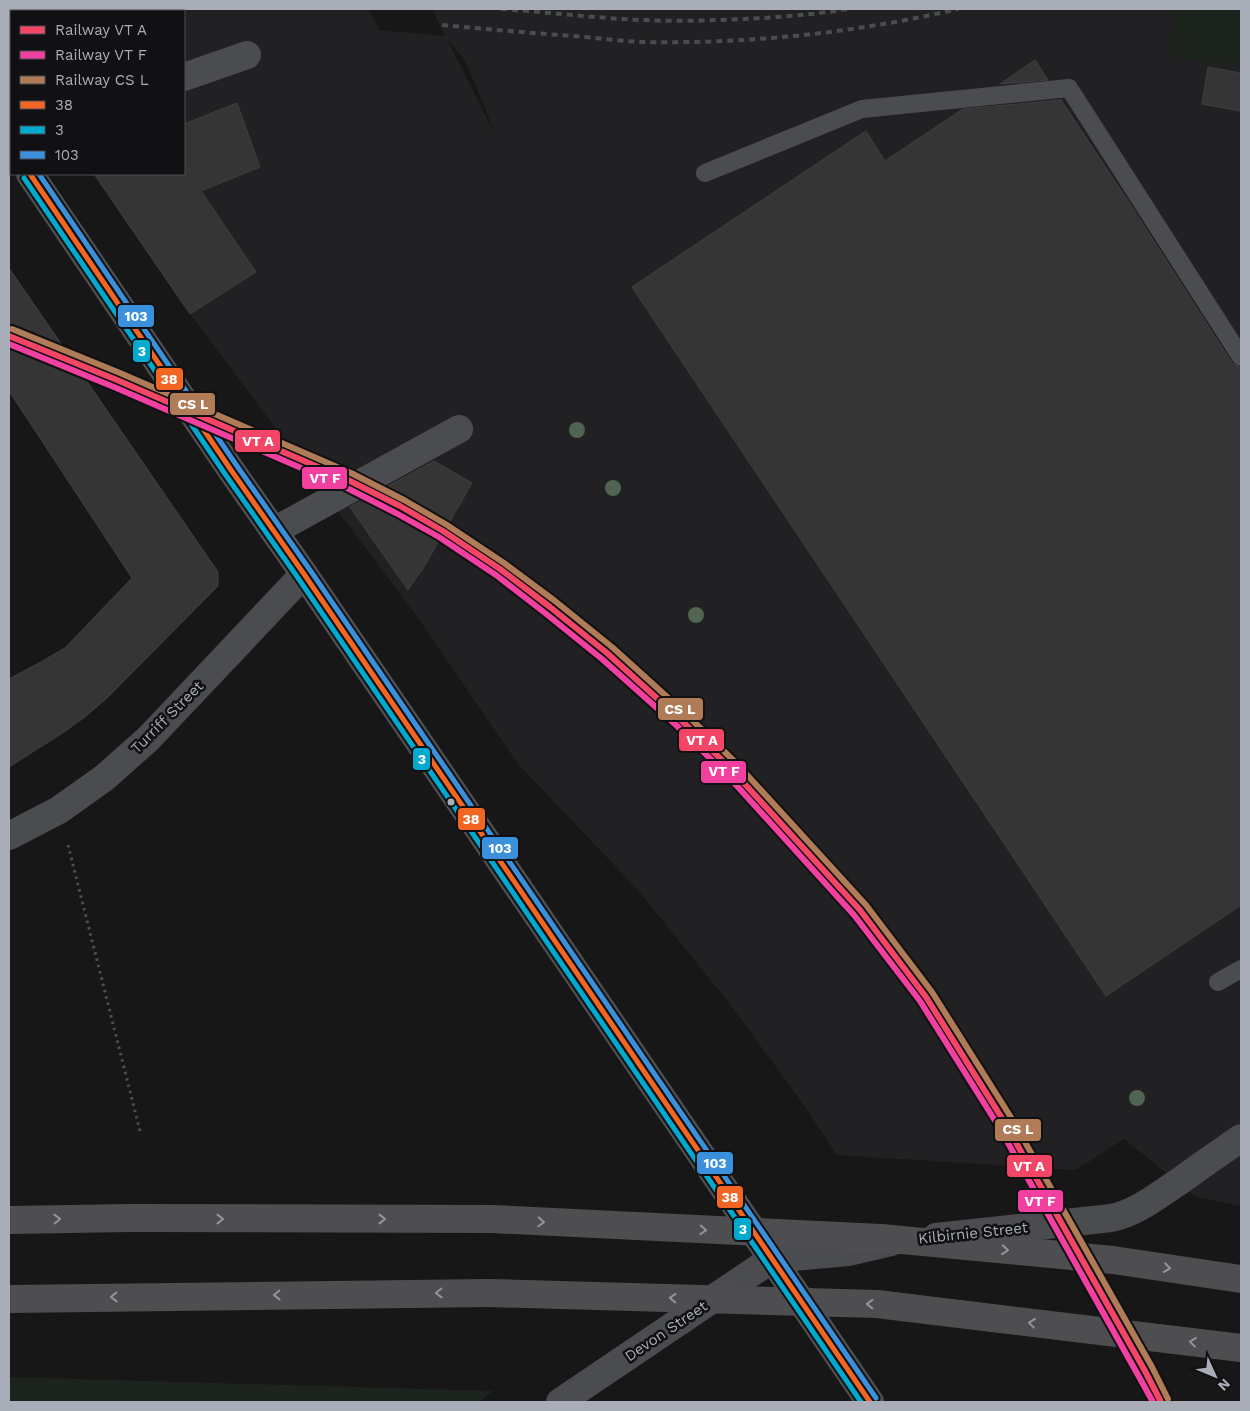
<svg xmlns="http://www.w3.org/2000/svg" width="1250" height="1411" font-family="'Work Sans',sans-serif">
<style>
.built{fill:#212123;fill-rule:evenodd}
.green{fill:#1d241e}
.building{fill:#353536;stroke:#3f4043}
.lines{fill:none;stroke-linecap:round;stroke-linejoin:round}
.path{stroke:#4d4e52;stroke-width:3;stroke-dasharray:2.5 4;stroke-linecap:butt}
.lane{stroke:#4b4c50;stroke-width:18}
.street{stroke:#4b4c50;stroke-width:28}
.primary{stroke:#4d4f52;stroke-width:28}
.highway{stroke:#4e4e51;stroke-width:28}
.rail{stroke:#4b4c4f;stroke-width:4;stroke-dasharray:6 5;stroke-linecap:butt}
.highway-bridge{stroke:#4e4e51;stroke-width:28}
.bus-1-casing{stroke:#111113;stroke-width:9}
.bus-2-casing{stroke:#111113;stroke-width:9}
.bus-3-casing{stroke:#111113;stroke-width:9}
.bus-1{stroke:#f26522;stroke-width:5}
.bus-2{stroke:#00a9ce;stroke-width:5}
.bus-3{stroke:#3a90db;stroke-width:5}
.rail-1-casing{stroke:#111113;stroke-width:10}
.rail-2-casing{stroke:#111113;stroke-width:10}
.rail-3-casing{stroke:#111113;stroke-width:10}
.rail-1{stroke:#f34667;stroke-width:6}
.rail-2{stroke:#f240a1;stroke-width:6}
.rail-3{stroke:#b07c57;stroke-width:6}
.tree{fill:#506451}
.oneway{stroke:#92959e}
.bus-dot{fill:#a8adb8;stroke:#111113;stroke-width:2}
.labels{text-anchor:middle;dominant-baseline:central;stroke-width:5;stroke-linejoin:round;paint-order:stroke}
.street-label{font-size:15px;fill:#a8adb8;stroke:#111113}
.line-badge{stroke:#111113;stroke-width:2}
.badge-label{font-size:14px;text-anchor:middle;font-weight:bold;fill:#fff}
</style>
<rect width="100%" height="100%" fill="#171717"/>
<path class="built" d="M9 9H369L379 30 445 36 432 9H1241V1206L1196 1197 1124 1139 1076 1170 837 1155 796 1094 725 998 636 888 518 764 420 621 190 314 256 272 201 191 260 167 237 103 184 124V11H11V66H9ZM447 39 465 60 496 136Z"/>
<g class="green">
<path d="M1174 9H1241V67L1171 56Z"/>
<path d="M9 1377 493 1391 478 1402H9Z"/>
</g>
<g class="building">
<path d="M1035 60 1048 80 1000 84Z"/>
<path d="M1208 67 1241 73V111L1202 104Z"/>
<path d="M1061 100 1132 207 1232 363 1239 367 1241 370V905L1106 996 632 287 866 131 885 161 963 109Z"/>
<path d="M237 103 260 167 201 191 256 272 190 314 94 174H184V124Z"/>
<path d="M9 268 218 572V586L107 698 85 717 61 734 9 767V679L39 663 65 648 132 578 9 391Z"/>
<path d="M434 461 472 483 421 572H420L408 590 350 507Z"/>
</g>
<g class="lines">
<path class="path" d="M68 845 141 1135"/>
<g class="lane">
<path d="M705 173 862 109 1069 88 1241 357"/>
<path d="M1218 982 1241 969"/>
</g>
<g class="street">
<path d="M184 77 247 55"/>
<path d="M274 531 459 429"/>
<path d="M9 836 59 810 104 778 148 739 304 574"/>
<path d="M936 1237 1111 1218C1137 1213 1158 1195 1180 1181 1200 1166 1221 1152 1241 1138"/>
<path d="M560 1402 772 1259 848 1252 891 1242"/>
</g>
<g class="primary">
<path d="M9 142 11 146"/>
<path d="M30 174 231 470 304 574 870 1402"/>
</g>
<g class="highway">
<path d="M9 1220 130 1218 492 1219"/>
<path d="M9 1299 488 1293"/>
</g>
<g class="rail">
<path d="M501 9C548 12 594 18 641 20 682 22 723 20 763 18 791 16 819 14 847 9"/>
<path d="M442 25C486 29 530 33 574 36 597 38 620 41 642 42 748 44 855 33 958 9"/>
</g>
<g class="highway-bridge">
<path d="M492 1219 881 1238 1113 1260 1241 1279"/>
<path d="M488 1293 877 1304 1241 1348"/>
</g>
<g class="bus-1-casing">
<path id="bus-1" d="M30 174 231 470 304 574 870 1402"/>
</g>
<g class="bus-2-casing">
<path id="bus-2" d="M24 178 225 474 298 578 861 1402"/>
</g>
<g class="bus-3-casing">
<path id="bus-3" d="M39 174 237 466 310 570 876 1398"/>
</g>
<use href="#bus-1" class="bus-1"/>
<use href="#bus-2" class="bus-2"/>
<use href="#bus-3" class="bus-3"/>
<g class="rail-1-casing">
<path id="rail-1" d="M9 336 117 380 348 480 400 506 443 531 500 569 550 607 607 653 681 720 732 770 860 910 926 997 1005 1123 1145 1371 1161 1402"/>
</g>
<g class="rail-2-casing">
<path id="rail-2" d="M9 344 114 387 345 487 396 513 439 537 496 575 545 613 602 659 676 725 727 775 854 915 920 1001 999 1127 1138 1375 1153 1402"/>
</g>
<g class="rail-3-casing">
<path id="rail-3" d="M12 329 120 373 351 473 404 500 447 525 504 563 555 601 612 647 686 714 738 765 866 905 932 992 1012 1119 1152 1367 1168 1399"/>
</g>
<use href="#rail-1" class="rail-1"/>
<use href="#rail-2" class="rail-2"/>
<use href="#rail-3" class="rail-3"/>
</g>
<g class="tree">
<circle cx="577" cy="430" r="8"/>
<circle cx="613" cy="488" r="8"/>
<circle cx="696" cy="615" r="8"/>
<circle cx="1137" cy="1098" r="8"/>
</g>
<defs><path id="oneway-chevron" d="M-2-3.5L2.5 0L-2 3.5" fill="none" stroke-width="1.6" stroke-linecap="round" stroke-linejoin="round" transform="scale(1.25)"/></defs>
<g class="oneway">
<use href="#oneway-chevron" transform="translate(57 1219) rotate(-1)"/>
<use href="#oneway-chevron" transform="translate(220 1219)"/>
<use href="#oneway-chevron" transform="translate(382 1219)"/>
<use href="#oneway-chevron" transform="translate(541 1222) rotate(3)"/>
<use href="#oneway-chevron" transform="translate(703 1230) rotate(3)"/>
<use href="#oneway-chevron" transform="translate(1005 1250) rotate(5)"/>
<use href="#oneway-chevron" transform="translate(1167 1268) rotate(9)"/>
<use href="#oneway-chevron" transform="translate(439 1293) rotate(179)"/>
<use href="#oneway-chevron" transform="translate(277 1295) rotate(179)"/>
<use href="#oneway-chevron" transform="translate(114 1297) rotate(179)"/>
<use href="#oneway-chevron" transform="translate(673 1298) rotate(-178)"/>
<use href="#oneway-chevron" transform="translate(870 1304) rotate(-178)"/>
<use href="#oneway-chevron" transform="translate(1032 1323) rotate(-173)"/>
<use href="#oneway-chevron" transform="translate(1193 1342) rotate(-173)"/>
</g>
<circle class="bus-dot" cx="451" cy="802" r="4.5"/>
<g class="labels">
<g class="street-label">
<text transform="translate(167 717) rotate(-45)">Turriff Street</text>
<text transform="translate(973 1233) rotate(-6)">Kilbirnie Street</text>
<text transform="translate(666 1331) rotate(-34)">Devon Street</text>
</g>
</g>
<g class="line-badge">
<rect x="117" y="304" width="38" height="24" rx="5" fill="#3a90db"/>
<rect x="132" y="339" width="19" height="24" rx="5" fill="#00a9ce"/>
<rect x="155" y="367" width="29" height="24" rx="5" fill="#f26522"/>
<rect x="169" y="392" width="47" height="24" rx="5" fill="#b07c57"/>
<rect x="234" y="429" width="47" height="24" rx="5" fill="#f34667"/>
<rect x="301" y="466" width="47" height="24" rx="5" fill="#f240a1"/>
<rect x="657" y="697" width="47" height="24" rx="5" fill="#b07c57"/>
<rect x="678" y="728" width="47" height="24" rx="5" fill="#f34667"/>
<rect x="412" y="747" width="19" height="24" rx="5" fill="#00a9ce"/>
<rect x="700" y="760" width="47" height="24" rx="5" fill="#f240a1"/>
<rect x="457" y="807" width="29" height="24" rx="5" fill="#f26522"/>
<rect x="481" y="836" width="38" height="24" rx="5" fill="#3a90db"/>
<rect x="994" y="1118" width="48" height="24" rx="5" fill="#b07c57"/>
<rect x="696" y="1151" width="38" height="24" rx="5" fill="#3a90db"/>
<rect x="1006" y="1154" width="47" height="24" rx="5" fill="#f34667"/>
<rect x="716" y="1185" width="28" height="24" rx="5" fill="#f26522"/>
<rect x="1017" y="1189" width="47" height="24" rx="5" fill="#f240a1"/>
<rect x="733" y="1217" width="19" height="24" rx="5" fill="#00a9ce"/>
</g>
<g class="badge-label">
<text x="136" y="321">103</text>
<text x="142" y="356">3</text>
<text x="169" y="384">38</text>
<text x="193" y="409">CS L</text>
<text x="258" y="446">VT A</text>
<text x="325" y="483">VT F</text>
<text x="680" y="714">CS L</text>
<text x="702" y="745">VT A</text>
<text x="422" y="764">3</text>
<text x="724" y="776">VT F</text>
<text x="471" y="824">38</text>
<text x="500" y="853">103</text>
<text x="1018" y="1134">CS L</text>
<text x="715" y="1168">103</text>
<text x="1029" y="1171">VT A</text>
<text x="730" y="1202">38</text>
<text x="1040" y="1206">VT F</text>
<text x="743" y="1234">3</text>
</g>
<rect width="1250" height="1411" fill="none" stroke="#a8adb8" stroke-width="20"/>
<rect x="10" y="10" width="175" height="165" fill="#111113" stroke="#4d4f55"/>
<rect x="20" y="26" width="25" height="8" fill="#f34667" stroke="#4d4f55"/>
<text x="55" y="35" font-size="15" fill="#a8adb8">Railway VT A</text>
<rect x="20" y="51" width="25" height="8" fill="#f240a1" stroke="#4d4f55"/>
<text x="55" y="60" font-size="15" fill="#a8adb8">Railway VT F</text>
<rect x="20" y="76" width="25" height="8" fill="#b07c57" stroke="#4d4f55"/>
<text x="55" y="85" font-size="15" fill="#a8adb8">Railway CS L</text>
<rect x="20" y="101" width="25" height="8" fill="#f26522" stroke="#4d4f55"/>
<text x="55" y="110" font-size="15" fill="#a8adb8">38</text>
<rect x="20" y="126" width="25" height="8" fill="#00a9ce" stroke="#4d4f55"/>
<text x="55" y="135" font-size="15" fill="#a8adb8">3</text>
<rect x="20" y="151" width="25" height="8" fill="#3a90db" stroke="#4d4f55"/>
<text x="55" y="160" font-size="15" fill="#a8adb8">103</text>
<g transform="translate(1215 1376) rotate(134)" stroke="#111113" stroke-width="4" paint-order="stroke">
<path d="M0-4L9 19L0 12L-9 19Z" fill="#a8adb8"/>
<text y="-8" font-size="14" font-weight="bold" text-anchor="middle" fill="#a8adb8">N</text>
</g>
</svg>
